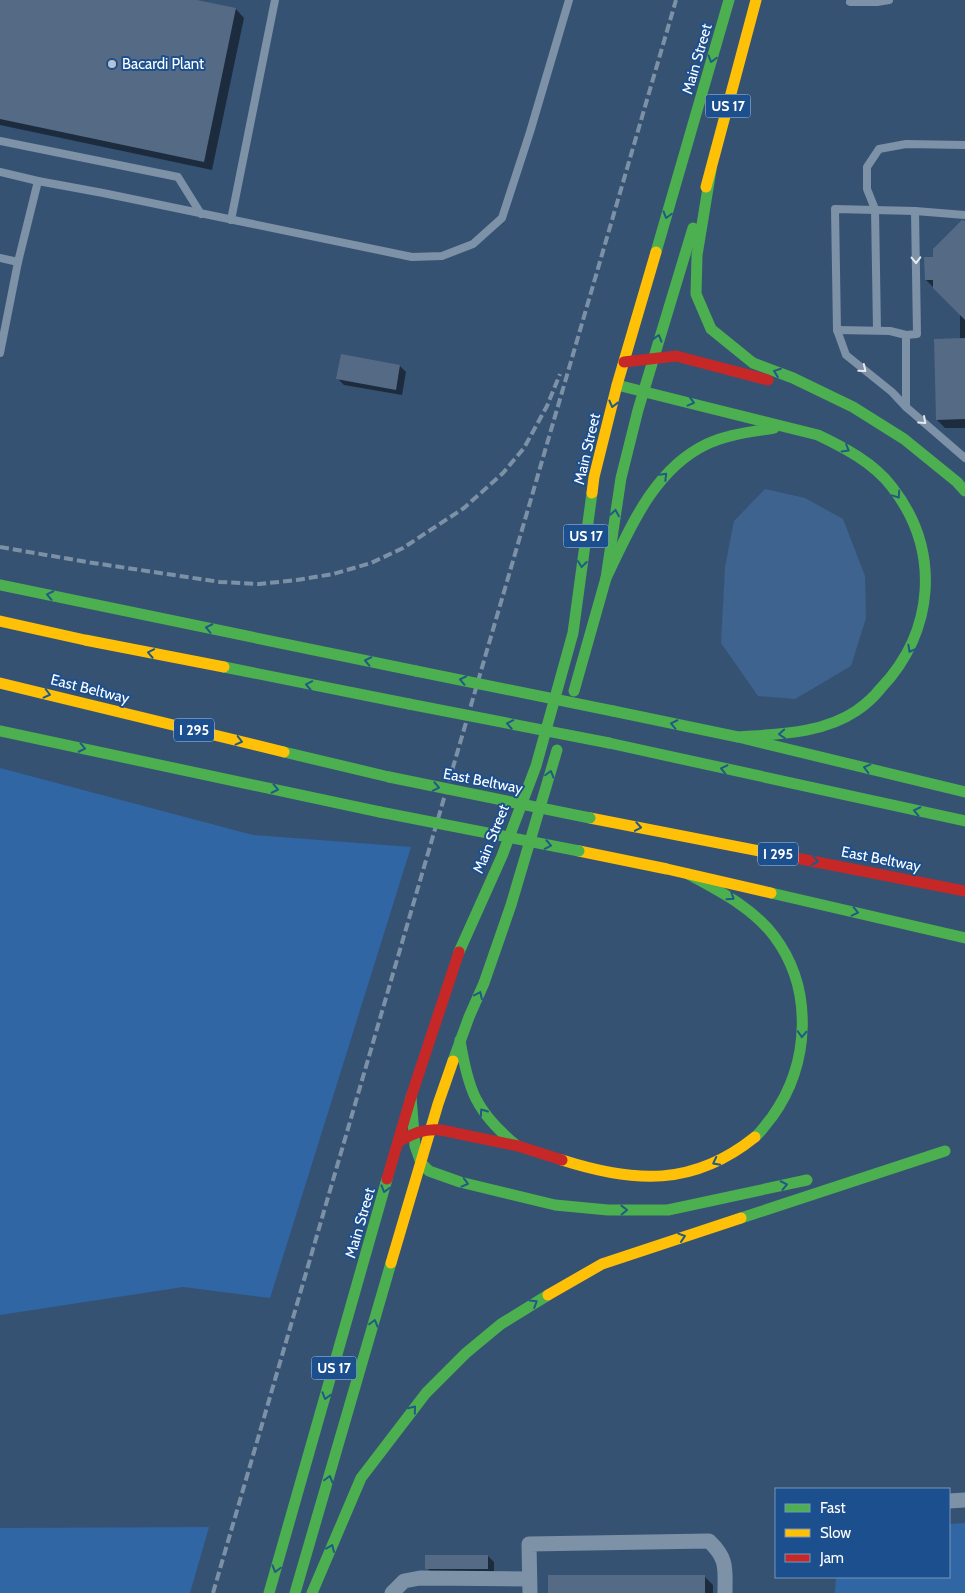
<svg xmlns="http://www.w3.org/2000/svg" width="965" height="1593" font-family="Cabin,sans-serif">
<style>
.green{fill:#3066a3}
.water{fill:#3e638e}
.shadow{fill:#0007}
.building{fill:#546a85}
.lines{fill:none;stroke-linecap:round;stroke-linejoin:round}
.lane{stroke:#7d91a7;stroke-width:8}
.street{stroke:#7d91a7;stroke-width:15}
.fast{stroke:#4caf50;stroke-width:11}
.slow{stroke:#ffc107;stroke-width:11}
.jam{stroke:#c62828;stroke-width:11}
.rail{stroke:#7d91a6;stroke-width:4;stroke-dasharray:9 4;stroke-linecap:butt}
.fast-bridge{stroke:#4caf50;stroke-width:11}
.oneway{stroke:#215987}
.oneway2{stroke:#e5e9ed}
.poi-dot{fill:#b9c2ce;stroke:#1c4f8d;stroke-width:2}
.labels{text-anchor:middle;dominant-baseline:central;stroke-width:4;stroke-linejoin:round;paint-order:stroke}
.shield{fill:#1c4f8d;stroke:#bbcadd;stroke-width:1}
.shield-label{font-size:14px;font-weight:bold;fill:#fff}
.street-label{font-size:15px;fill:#fff;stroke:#1c4f8d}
.poi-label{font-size:15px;fill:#fff;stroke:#1c4f8d;text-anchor:start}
</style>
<rect width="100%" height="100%" fill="#365273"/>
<g class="green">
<path d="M0 768 253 835 411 847 270 1298 183 1287 0 1315Z"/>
<path d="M965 1523V1593H835L836 1577H949V1524Z"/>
<path d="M209 1527 190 1593H0V1528Z"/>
</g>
<path class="water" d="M765 489 805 498 843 519 865 576 866 618 851 666 795 699 758 696 721 643 725 567 734 521Z"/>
<g class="shadow">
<path d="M0 0H190L236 9 244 18 212 170 0 125Z"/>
<path d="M965 225V428H945L937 420 960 339V314L926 280 934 258Z"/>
<path d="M400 366 406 372 402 395 344 385 338 379Z"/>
<path d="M488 1556 494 1562V1575L433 1574 427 1568Z"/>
<path d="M704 1576 713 1585V1593H549Z"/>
</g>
<g class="building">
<path d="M0 0H197L236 8 204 162 0 119Z"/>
<path d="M962 220 965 221V320L933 288V280H925L924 257H933V249Z"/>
<path d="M965 338V419L936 420 934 339Z"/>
<path d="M341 354 400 365 396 390 336 379Z"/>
<rect x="425" y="1555" width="63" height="14"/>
<rect x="548" y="1575" width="157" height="18"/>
</g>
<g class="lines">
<g class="lane">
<path d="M851 0 850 2H877L889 0"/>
<path d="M0 141 178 177 201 214"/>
<path d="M0 172 38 181 103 193 412 257 442 256 473 244 502 218 530 132 569 0"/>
<path d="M915 211 917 334 906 335V407L965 458"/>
<path d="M231 220 275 0"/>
<path d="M0 258 18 262"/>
<path d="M837 330 890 331 906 335"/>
<path d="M877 330 875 209 867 189V167L879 149 906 144 965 145"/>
<path d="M0 353 18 262 38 181"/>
<path d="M906 407 892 392 846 355 837 330 835 209 915 211 965 215"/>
</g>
<g class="street">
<path d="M949 1501 965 1500"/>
<path d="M392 1593 404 1581 420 1578 529 1579"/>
<path d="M530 1593 529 1544 709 1541C728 1559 725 1569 725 1593"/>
</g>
<g class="fast">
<path d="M711 170 697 255 696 294 711 329 753 363 793 378 853 407 904 439 957 482 965 491"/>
<path d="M656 252 729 0"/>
<path d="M617 385 818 435C845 448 874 463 892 487 941 550 935 631 881 688 874 697 865 705 856 711 822 734 777 734 738 737"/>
<path d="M606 578C630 528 654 469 707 444 728 434 752 432 774 428"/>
<path d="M0 585 416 671"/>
<path d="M224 667 409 704"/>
<path d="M574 691 606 578 621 478 638 410 693 228"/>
<path d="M613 711 738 737 965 792"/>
<path d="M0 731 380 812"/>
<path d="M609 743 965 821"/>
<path d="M284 752 389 777"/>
<path d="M688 874C719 891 752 907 774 936 814 989 810 1064 772 1117 766 1124 762 1131 755 1137"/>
<path d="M771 893 965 938"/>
<path d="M459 952 502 856 536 766 573 633 592 493"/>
<path d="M460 1040C468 1090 476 1112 516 1145"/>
<path d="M453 1061 469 1017 484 983 511 905 557 750"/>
<path d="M411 1097 415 1146 421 1163 429 1171 460 1182 555 1205 608 1210H668L807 1180"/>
<path d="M741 1218 945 1151"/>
<path d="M269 1593 387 1179"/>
<path d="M295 1593 391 1263"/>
<path d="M312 1593 361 1478 426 1393 466 1353 501 1324 548 1295"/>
</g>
<g class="slow">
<path d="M706 187 756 0"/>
<path d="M592 493 594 477 617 385 656 252"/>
<path d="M0 621 85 640 224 667"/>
<path d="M0 683 284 752"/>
<path d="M590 818 796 858"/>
<path d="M579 851 667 869 771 893"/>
<path d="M562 1160C634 1183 693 1187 755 1137"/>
<path d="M391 1263 438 1104 453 1061"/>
<path d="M548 1295 602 1264 741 1218"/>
</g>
<g class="jam">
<path d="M624 362 676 356 768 380"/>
<path d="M796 858 965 891"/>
<path d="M398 1142C412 1134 424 1128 441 1130L518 1146 562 1160"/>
<path d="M387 1179 411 1097 459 952"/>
</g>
<g class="rail">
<path d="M0 547 87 562 220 582 259 584 297 580 333 574 371 563 403 548 464 508 503 473 524 448 547 406 560 374"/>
<path d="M213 1593 676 0"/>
</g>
<g class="fast-bridge">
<path d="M416 671 613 711"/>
<path d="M409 704 609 743"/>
<path d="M389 777 590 818"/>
<path d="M380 812 579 851"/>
</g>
</g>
<defs><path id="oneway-chevron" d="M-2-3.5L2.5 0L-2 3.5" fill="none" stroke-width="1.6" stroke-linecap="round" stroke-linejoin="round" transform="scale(1.25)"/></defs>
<g class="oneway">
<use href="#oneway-chevron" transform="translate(712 59) rotate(106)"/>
<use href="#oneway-chevron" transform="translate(667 215) rotate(106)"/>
<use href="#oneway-chevron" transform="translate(658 338) rotate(-73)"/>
<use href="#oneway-chevron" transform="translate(777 372) rotate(-159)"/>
<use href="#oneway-chevron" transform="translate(691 402) rotate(15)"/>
<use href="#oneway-chevron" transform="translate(613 404) rotate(104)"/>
<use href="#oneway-chevron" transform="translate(846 449) rotate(31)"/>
<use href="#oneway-chevron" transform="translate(664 476) rotate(-45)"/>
<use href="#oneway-chevron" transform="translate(897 495) rotate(56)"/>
<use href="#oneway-chevron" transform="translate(615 513) rotate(-81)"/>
<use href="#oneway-chevron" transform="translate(582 564) rotate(97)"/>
<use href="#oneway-chevron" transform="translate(50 595) rotate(-168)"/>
<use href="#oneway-chevron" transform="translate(209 628) rotate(-168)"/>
<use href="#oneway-chevron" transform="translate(911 649) rotate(119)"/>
<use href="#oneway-chevron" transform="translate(151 653) rotate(-169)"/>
<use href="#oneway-chevron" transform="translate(368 661) rotate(-168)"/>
<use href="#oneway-chevron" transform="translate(463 680) rotate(-168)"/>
<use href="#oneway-chevron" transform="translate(309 685) rotate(-169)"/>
<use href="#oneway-chevron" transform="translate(47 694) rotate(14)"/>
<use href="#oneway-chevron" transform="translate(510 724) rotate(-169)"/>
<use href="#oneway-chevron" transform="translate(674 724) rotate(-168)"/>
<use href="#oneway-chevron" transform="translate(782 734) rotate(176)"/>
<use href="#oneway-chevron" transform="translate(239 741) rotate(14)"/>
<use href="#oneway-chevron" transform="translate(82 748) rotate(12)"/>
<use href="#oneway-chevron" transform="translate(867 768) rotate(-166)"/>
<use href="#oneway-chevron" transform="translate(724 769) rotate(-167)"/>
<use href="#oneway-chevron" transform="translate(550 774) rotate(-74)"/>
<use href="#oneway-chevron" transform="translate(436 787) rotate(11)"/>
<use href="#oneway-chevron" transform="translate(275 789) rotate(12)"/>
<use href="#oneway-chevron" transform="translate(917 811) rotate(-168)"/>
<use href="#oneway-chevron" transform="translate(638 827) rotate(10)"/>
<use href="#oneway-chevron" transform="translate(548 845) rotate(11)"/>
<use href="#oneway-chevron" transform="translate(815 861) rotate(11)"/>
<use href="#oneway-chevron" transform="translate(731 897) rotate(33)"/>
<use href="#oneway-chevron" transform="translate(855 912) rotate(13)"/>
<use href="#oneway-chevron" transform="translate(479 995) rotate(-65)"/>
<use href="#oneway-chevron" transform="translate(802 1034) rotate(93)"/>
<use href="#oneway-chevron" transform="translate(483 1112) rotate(-125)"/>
<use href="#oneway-chevron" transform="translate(716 1162) rotate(153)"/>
<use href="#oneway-chevron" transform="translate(465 1183) rotate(15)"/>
<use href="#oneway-chevron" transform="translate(784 1185) rotate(-12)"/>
<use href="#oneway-chevron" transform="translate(385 1189) rotate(106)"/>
<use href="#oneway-chevron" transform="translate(624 1210) rotate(-1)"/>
<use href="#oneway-chevron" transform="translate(682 1237) rotate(-18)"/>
<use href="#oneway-chevron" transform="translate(534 1303) rotate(-32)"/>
<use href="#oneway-chevron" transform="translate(374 1323) rotate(-74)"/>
<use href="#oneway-chevron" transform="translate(326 1396) rotate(106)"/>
<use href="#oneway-chevron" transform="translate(413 1409) rotate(-51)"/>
<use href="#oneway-chevron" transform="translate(329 1479) rotate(-74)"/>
<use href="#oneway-chevron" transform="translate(331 1548) rotate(-67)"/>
<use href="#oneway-chevron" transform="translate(276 1569) rotate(106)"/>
</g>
<g class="oneway2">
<use href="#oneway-chevron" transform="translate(916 260) rotate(89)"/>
<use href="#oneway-chevron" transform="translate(863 369) rotate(39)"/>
<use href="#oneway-chevron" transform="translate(923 421) rotate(42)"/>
</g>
<circle class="poi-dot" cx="112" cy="64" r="5"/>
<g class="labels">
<g class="shield">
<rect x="705.5" y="94.5" width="45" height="23" rx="4"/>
<rect x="563.5" y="524.5" width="45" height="23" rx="4"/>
<rect x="174" y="718.5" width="40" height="23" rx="4"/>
<rect x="758" y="842.5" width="40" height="23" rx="4"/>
<rect x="311.5" y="1356.5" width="45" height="23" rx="4"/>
</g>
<g class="shield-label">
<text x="728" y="106">US 17</text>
<text x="586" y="536">US 17</text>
<text x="194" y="730">I 295</text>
<text x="778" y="854">I 295</text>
<text x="334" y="1368">US 17</text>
</g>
<g class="street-label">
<text transform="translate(697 59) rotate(-74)">Main Street</text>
<text transform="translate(587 449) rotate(-77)">Main Street</text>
<text transform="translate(90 689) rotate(14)">East Beltway</text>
<text transform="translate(483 781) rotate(11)">East Beltway</text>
<text transform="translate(491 839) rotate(-68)">Main Street</text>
<text transform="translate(881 859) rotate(11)">East Beltway</text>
<text transform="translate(360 1223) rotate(-74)">Main Street</text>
</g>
<g class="poi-label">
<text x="122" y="64">Bacardi Plant</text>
</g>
</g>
<rect x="775" y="1488" width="175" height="90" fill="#1c4f8d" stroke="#7795bb"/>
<rect x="785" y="1504" width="25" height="8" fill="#4caf50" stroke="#7795bb"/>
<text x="820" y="1513" font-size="15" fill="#ffffff">Fast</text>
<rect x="785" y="1529" width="25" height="8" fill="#ffc107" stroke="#7795bb"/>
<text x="820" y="1538" font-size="15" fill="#ffffff">Slow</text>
<rect x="785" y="1554" width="25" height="8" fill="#c62828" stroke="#7795bb"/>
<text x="820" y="1563" font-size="15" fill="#ffffff">Jam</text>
</svg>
